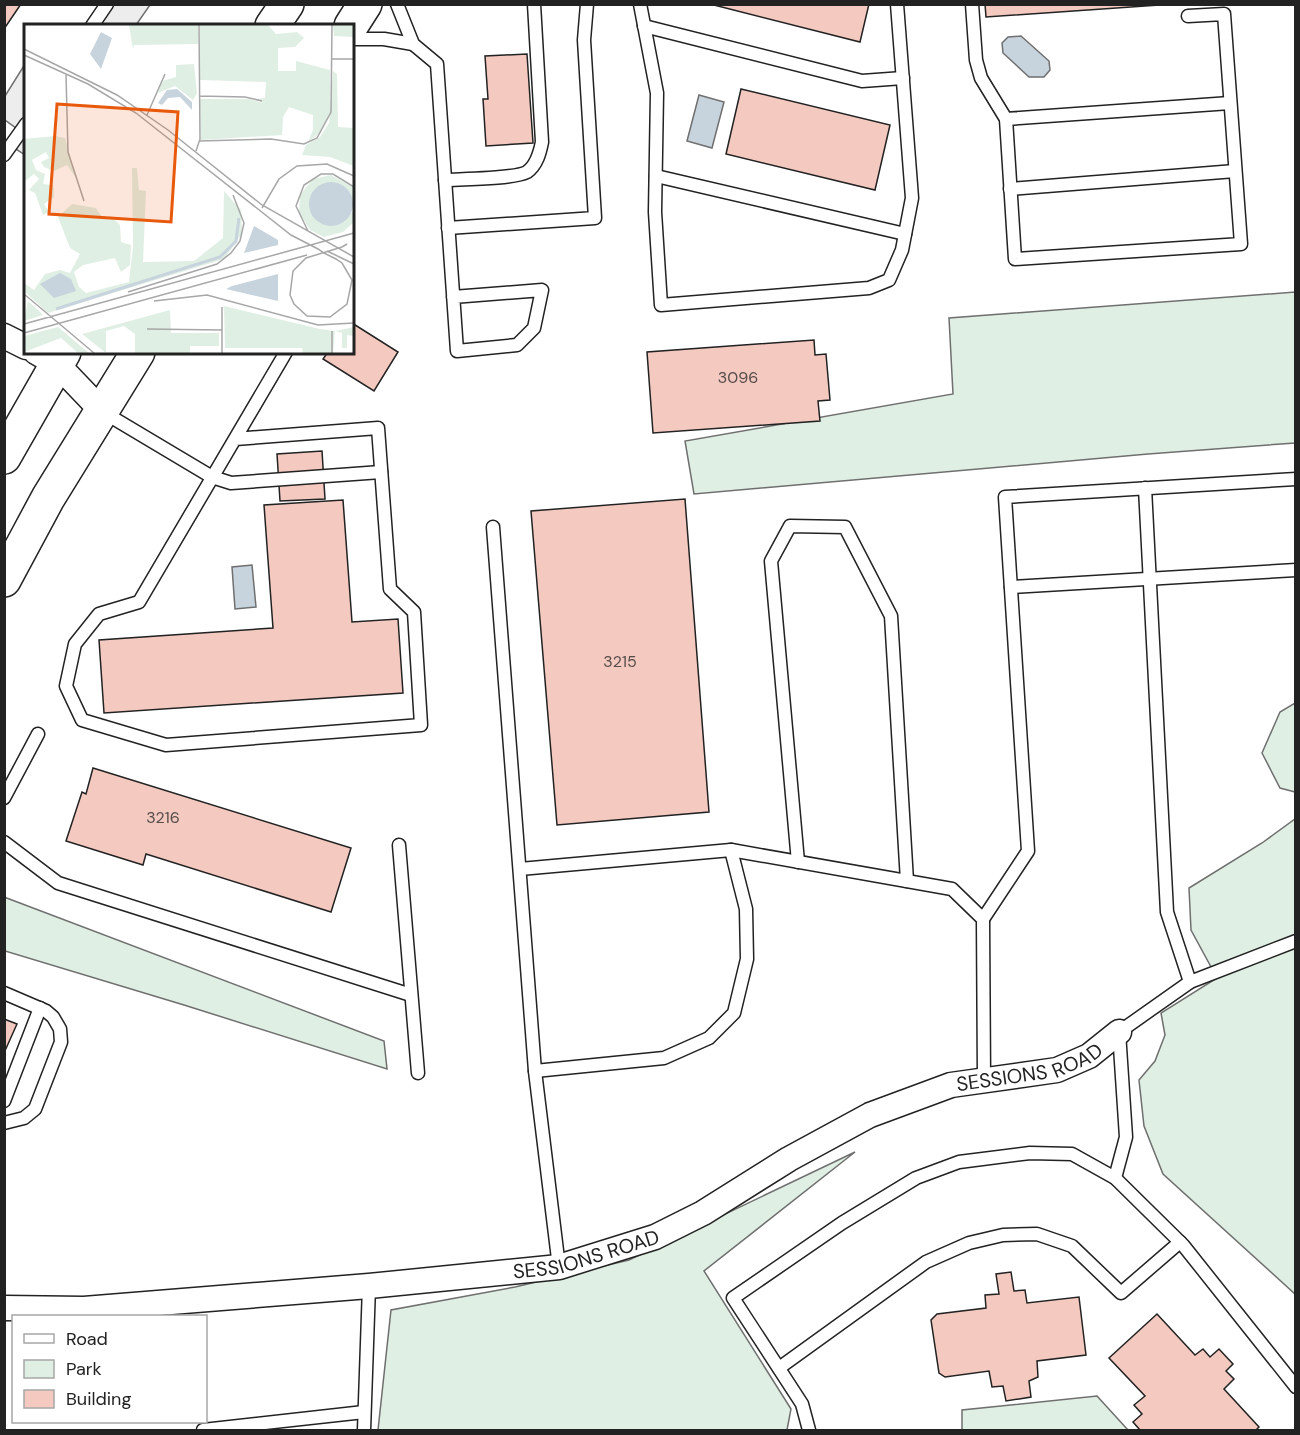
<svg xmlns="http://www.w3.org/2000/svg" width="1300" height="1435" font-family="'DM Sans',sans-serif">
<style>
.green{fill:#e0efe3;stroke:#6f6f6f;stroke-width:1.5}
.parking{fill:#ededed;stroke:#6f6f6f;stroke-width:1.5}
.water{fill:#c7d3dd;stroke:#6f6f6f;stroke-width:1.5}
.building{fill:#f3c9c0;stroke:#222;stroke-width:1.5}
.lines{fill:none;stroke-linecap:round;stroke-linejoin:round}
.lane-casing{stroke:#222;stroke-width:15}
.street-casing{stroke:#222;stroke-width:27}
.highway-casing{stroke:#222;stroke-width:36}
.lane{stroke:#fff;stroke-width:12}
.street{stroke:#fff;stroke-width:24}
.highway{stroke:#fff;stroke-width:33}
.labels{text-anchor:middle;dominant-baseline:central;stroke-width:4.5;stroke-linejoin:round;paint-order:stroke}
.number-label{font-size:16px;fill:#564c4a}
.street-label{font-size:20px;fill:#222;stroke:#fff}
.inset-river{fill:none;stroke:#c7d3dd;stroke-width:3}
.inset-road{fill:none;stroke:#a7a7a7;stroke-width:1.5}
.view{fill:#e8590c;fill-opacity:0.15;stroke:#e8590c;stroke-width:3}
.inset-edge{fill:none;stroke:#222;stroke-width:3}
</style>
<rect width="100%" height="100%" fill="#fff"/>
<g class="green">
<path d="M1295 292V443L1148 454 694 494 685 441 953 394 949 318Z"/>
<path d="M1295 703V792L1280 788 1262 753 1280 712Z"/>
<path d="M1295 819V1294L1163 1174 1144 1126 1139 1080 1155 1061 1165 1035 1161 1013 1217 978 1191 930 1189 888 1262 843Z"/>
<path d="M4 897 384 1041 387 1069 184 1005 5 951Z"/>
<path d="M855 1152 704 1271 791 1409 787 1430H378L391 1310 515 1287 629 1260Z"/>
<path d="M1097 1396 1128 1430H962V1410Z"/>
</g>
<g class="parking">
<path d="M107 5H150L136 25 92 26Z"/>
<path d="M25 64V155L11 146 20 131 5 120V96Z"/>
</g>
<g class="water">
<path d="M1021 36 1049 61 1050 70 1044 77H1029L1003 53 1002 43 1008 37Z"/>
<path d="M699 95 724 102 712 148 687 141Z"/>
<path d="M252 565 256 607 235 609 232 567Z"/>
</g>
<g class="building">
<path d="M4 4H21L4 29Z"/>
<path d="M710 4H869L860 42Z"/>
<path d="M985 4H1174L986 17Z"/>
<path d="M527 54 533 143 486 146 483 99H488L485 56Z"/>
<path d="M741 89 890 125 875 190 726 154Z"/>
<path d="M352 323 398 352 374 391 323 359 328 352H352Z"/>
<path d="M814 340 815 355 826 354 830 400 818 401 820 421 653 433 647 352Z"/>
<path d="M322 451 325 499 280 501 277 454Z"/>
<path d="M685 499 709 812 557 825 531 511Z"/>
<path d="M343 500 352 622 398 619 403 693 104 713 99 640 273 628 264 505Z"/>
<path d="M93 768 351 848 331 912 146 854 143 865 66 841 82 792 86 794Z"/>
<path d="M4 1019 17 1024 4 1053Z"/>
<path d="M1011 1272 1014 1291 1025 1290 1027 1303 1079 1297 1086 1355 1037 1361 1038 1377 1029 1381 1031 1397 1006 1401 1003 1386 992 1387 989 1371 945 1377 939 1373 931 1320 937 1314 986 1308 985 1295 999 1294 996 1274Z"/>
<path d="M1157 1314 1195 1355 1203 1349 1210 1357 1219 1349 1233 1364 1226 1371 1234 1379 1224 1389 1259 1427 1256 1430H1140L1133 1422 1142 1414 1134 1405 1145 1396 1109 1358Z"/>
</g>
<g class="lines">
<g class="lane-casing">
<g id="lane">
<path d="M397 4 413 44 437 64 457 351 517 345 534 328 542 290 453 297"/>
<path d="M640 4 657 93 655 212 661 305 869 288 889 280 902 250 912 198 897 4"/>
<path d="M972 4 976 60 981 78 1006 119 1015 259 1241 244 1224 14 1188 16"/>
<path d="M92 26 107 4"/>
<path d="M644 26 862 81 903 78"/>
<path d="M352 39H384L413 44"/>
<path d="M1006 119 1230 103"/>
<path d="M4 155 26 124"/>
<path d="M656 176 905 234"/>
<path d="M445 180C462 179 514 179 527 172 537 165 540 152 542 142L534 4"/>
<path d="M1010 189 1235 171"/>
<path d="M448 228 595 218 584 40 587 4"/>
<path d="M103 412 212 477 231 483 381 472"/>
<path d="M235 439 378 428 390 589 414 612 421 725 166 745 82 720 66 686 75 644 99 614 139 602 286 352"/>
<path d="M1145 488 1167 912 1190 982"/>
<path d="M493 527 535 1071 559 1267"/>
<path d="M1011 587 1296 570"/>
<path d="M4 798 38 734"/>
<path d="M4 842 58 883 411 995"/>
<path d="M399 845 418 1073"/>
<path d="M731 850 952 889 983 919 984 1080"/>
<path d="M798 862 771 561 790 526 845 527 891 616 907 881"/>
<path d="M520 869 731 850 746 909 747 959 734 1013 709 1038 664 1058 535 1071"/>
<path d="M983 919 1028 851 1005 497 1296 479"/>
<path d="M4 993 46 1011 53 1017 60 1029 61 1042 35 1109 24 1118 4 1123"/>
<path d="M4 1101 40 1008"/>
<path d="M1115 1178 1126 1137 1119 1032 1190 982 1296 941"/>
<path d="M779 1368 926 1262 969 1243 1003 1235 1037 1234 1072 1246 1121 1293 1180 1242"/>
<path d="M203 1430 364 1412"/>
<path d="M364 1430 369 1286"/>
<path d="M809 1430 802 1404 733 1298 842 1223 916 1178 959 1162 1030 1153 1072 1154 1115 1178 1183 1245 1296 1387"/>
</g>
</g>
<g class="street-casing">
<g id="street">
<path d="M4 336 26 347"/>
<path d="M36 352 57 364 102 411"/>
<path id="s1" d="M4 1308 84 1309 369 1286 559 1267 655 1237 703 1213 789 1159 870 1115 951 1085 1057 1070 1089 1056 1119 1032"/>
</g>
</g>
<g class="highway-casing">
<g id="highway">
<path d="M272 26 287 4"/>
<path d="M351 26 365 4"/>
<path d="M4 457 64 352"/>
<path d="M4 580 48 498 138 352"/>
</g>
</g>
<use href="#lane" class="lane"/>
<use href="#street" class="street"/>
<use href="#highway" class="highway"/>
</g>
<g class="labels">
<g class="number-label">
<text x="738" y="377">3096</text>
<text x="620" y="661">3215</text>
<text x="163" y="817">3216</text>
</g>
<g class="street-label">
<text stroke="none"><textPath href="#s1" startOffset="1072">SESSIONS ROAD</textPath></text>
<text stroke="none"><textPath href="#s1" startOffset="586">SESSIONS ROAD</textPath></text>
</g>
</g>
<g transform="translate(24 24)">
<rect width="330" height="330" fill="#fff"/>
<path d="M105 1H174V20L110 21 109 25ZM176 1H244L252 10 273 8 280 14 271 23 254 24V47H272V37L306 46V88L297 108 284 118 289 106V91L265 83 259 93 258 111 177 116 176 75H225L239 79 232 75 241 74 242 58 176 56ZM309 1H330V13L310 12ZM170 40 173 69 169 76 151 62 134 69 138 57 152 53V41ZM309 47 313 50 314 103 330 104V142L306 133 278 131 282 121 296 113 305 99ZM31 112 41 114 52 154 43 141 30 147 20 143 17 138 25 134 22 128 8 136 12 146 21 150 19 160 29 161 30 173 20 180 25 188 19 191 11 169 5 166 15 155 10 150 0 158V115ZM108 144H113L115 166 122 167 119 238 170 237 199 214 200 167 217 186 218 210 200 235 24 289 0 267V259L10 266 21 250 36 246 46 249 56 230 46 224 34 193 48 180 72 184 79 195 87 192 96 201 97 218 107 221 106 241 97 248 91 234 59 241 50 248 55 263 62 269 105 258 109 223ZM307 151 330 164V177L313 160 300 159 295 199 320 198 330 186V198L319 208 300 213 286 206 275 188 276 171 289 155ZM4 277 14 286 19 291 0 297ZM200 282 296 305 311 307 330 303V312L323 311V324H318V309L311 307 309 329H279L278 324H201ZM146 286 147 309H195V322H166V329H111V310L100 302 82 307V329L58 310ZM34 303 65 329H54L37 314 0 328V312Z" fill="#e0efe3"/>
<path d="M77 8 88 14 77 45 66 30ZM153 65 168 78V86L156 73 144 74 138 81 134 79 143 66ZM285 180a22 22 0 1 1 44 0a22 22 0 1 1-44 0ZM230 202 254 216V221L220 229ZM36 249 47 255 52 267 30 274 16 260ZM254 250V277L202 265 208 262Z" fill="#c7d3dd"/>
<path class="inset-river" d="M32 285 196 233 212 217 215 194"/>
<path class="inset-road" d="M0 25 93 71 144 106 238 181 330 233M0 31 64 60 112 89 267 211 294 225 300 229 312 235 318 239 328 256 323 280 306 293 283 292 270 280 266 271 269 247 282 234 318 223 323 220M307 35H330M42 51 44 128 60 177M175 72 221 73 238 77M123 91 141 50M175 117 247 115 280 120 293 114 307 88 308 1M172 127 176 115 175 1M238 184 255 155 273 142 303 140 330 152M284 207 272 182 280 161 297 150H309L330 163M303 227 330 240M104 268 193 240 207 229 216 217 220 199 209 171M0 270 70 329M130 277 183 271 294 301 330 299M198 283V329M0 300 330 209M123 305 198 306M0 309 283 231M308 329V307"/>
<path class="view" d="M33 80 154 88 147 198 25 190Z"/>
<rect width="330" height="330" class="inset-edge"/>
</g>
<rect width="1300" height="1435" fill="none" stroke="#222222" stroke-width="12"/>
<rect x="12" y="1315" width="195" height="108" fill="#ffffff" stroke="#a7a7a7" stroke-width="1.5"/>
<rect x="24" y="1334" width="30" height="9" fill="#ffffff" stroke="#a7a7a7" stroke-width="1.5"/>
<text x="66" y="1345" font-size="18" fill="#222222">Road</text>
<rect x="24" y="1360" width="30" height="18" fill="#e0efe3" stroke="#a7a7a7" stroke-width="1.5"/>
<text x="66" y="1375" font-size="18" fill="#222222">Park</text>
<rect x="24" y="1390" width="30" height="18" fill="#f3c9c0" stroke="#a7a7a7" stroke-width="1.5"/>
<text x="66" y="1405" font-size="18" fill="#222222">Building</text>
</svg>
